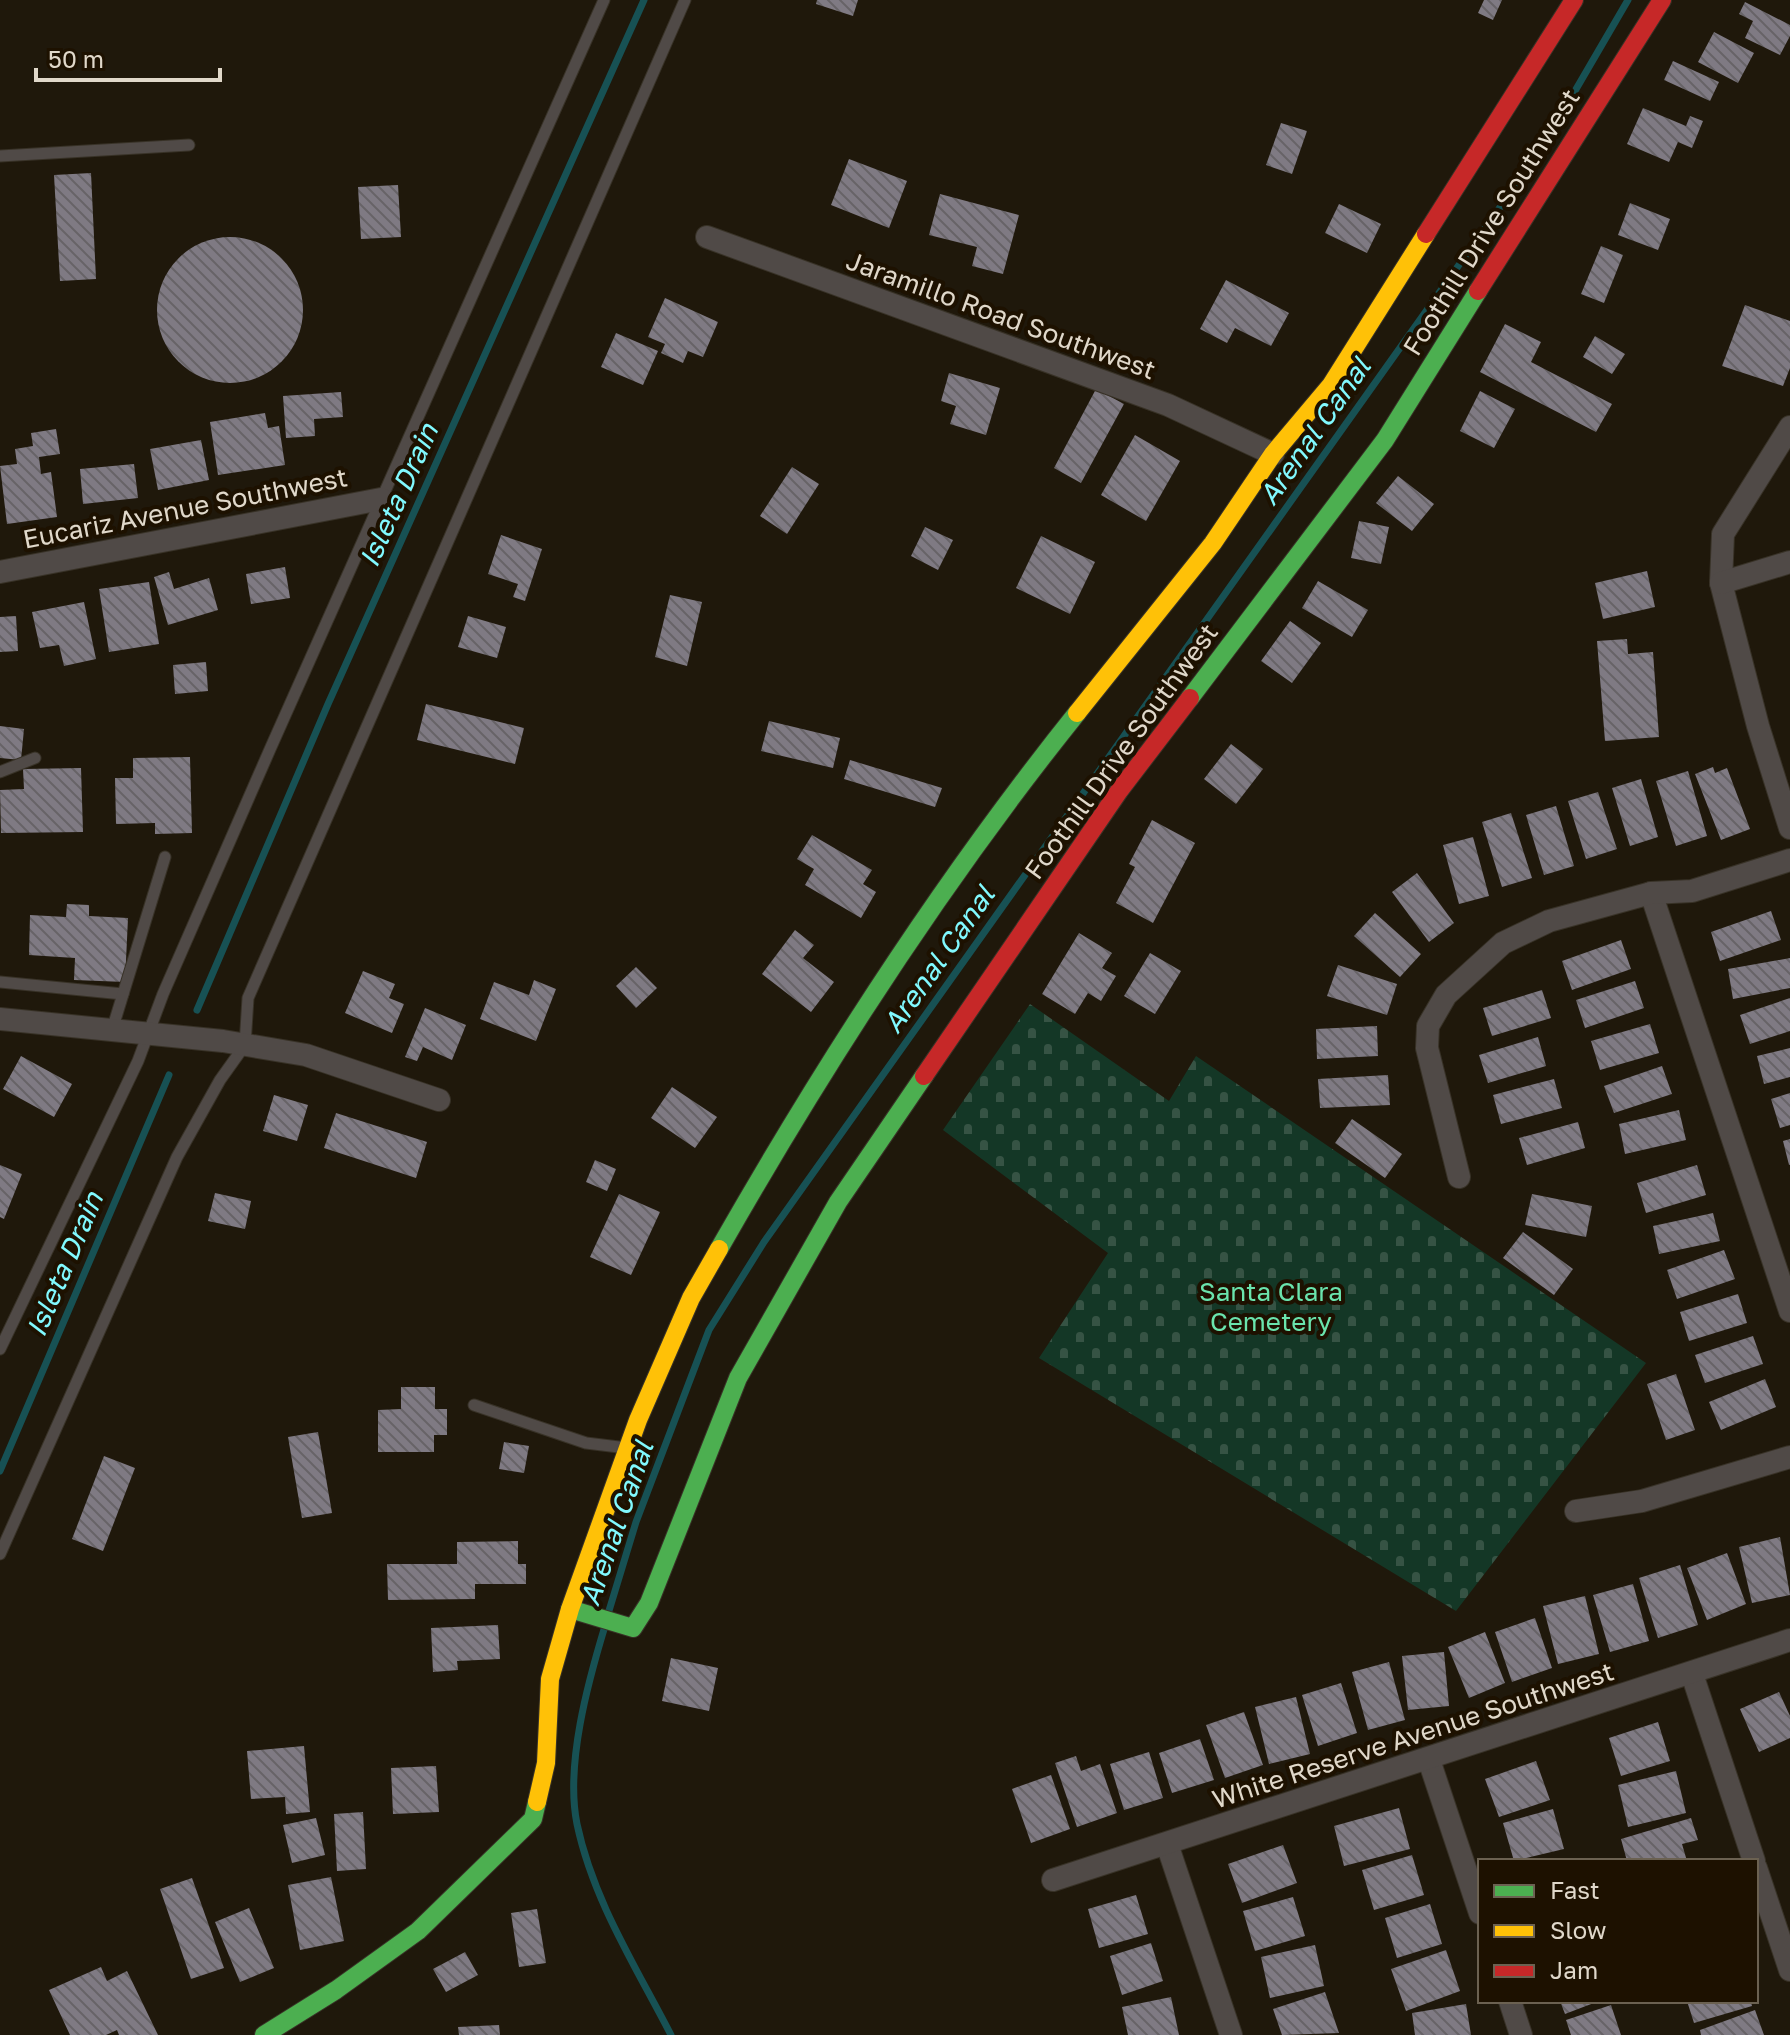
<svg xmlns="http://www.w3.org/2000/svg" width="1790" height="2035" font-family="'Golos Text',sans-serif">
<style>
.cemetery{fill:url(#cemetery-stones)}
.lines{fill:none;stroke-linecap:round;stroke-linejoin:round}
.stream{stroke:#175154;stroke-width:7}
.building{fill:url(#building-back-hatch)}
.lane-casing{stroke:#383227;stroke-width:13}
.street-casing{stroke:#383227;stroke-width:24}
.fast-casing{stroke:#383227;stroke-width:20}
.slow-casing{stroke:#383227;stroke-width:20}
.jam-casing{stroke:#383227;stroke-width:20}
.lane{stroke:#504a47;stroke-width:11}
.street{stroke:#504a47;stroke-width:22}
.fast{stroke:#4caf50;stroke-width:18}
.slow{stroke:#ffc107;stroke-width:18}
.jam{stroke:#c62828;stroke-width:18}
.labels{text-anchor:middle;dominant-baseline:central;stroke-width:8;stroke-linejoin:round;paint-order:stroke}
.street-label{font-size:26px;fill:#e0d8ca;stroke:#1d1100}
.park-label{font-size:26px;fill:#6ae4ad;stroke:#1d1100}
.water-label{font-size:28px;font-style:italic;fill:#81f9fe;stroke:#1d1100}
</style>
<defs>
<pattern id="cemetery-stones" width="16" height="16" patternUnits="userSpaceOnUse" patternTransform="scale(2)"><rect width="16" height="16" fill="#143726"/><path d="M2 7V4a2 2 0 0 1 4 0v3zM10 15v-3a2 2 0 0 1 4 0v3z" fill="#365344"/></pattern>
<pattern id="building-back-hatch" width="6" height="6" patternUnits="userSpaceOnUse" patternTransform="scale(2)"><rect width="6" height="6" fill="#7f7a83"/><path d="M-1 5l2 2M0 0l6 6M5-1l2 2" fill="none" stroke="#676367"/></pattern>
</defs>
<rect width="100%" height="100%" fill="#1f180b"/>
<path class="cemetery" d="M1030 1004 1169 1101 1196 1056 1646 1363 1456 1611 1039 1358 1108 1253 943 1130Z"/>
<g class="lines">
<g class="stream">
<path d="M197 1010 328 704 644 0"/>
<path d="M0 1471 169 1075"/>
<path d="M608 1614 636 1522 709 1330 764 1242 1540 151 1628 0"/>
<path d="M605 1626C588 1682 565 1765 577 1824 593 1900 636 1967 671 2035"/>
</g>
</g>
<g class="building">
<path d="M817 0H858L853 16 816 4Z"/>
<path d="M1484 0H1502L1493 20 1478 13Z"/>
<path d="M1745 2 1790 25V36L1780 55 1745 38 1753 21 1739 14Z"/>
<path d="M1714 32 1754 53 1738 83 1698 62Z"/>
<path d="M1673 61 1719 82 1710 101 1664 80Z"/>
<path d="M1643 108 1686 126 1690 116 1703 121 1692 148 1678 142 1669 162 1627 144Z"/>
<path d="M1281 123 1307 131 1292 174 1266 165Z"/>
<path d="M849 159 907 181 889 228 831 205Z"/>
<path d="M91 173 96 279 60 281 54 175Z"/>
<path d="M398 185 401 237 361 239 358 187Z"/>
<path d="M940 194 1019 215 1003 274 972 266 977 247 929 235Z"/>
<path d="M1630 203 1670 219 1658 250 1618 235Z"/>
<path d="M1339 204 1381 224 1367 253 1325 233Z"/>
<circle cx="230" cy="310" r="73"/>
<path d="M1601 246 1623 255 1604 303 1581 294Z"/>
<path d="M1226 280 1289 313 1271 346 1235 328 1227 343 1200 329Z"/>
<path d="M665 298 718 322 703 357 688 351 683 363 661 353 665 344 648 337Z"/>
<path d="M1745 305 1790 321V368L1783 386 1722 366Z"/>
<path d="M1505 324 1541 342 1531 362 1612 404 1596 432 1480 372Z"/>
<path d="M616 333 658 351 643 385 601 367Z"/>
<path d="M1595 336 1625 354 1612 374 1583 357Z"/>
<path d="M949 373 1000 388 986 435 950 424 956 406 941 401Z"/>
<path d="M1096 389 1124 404 1081 483 1054 468Z"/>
<path d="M1480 391 1515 409 1494 448 1460 431Z"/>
<path d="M341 392 343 417 314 419 315 436 286 438 283 396Z"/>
<path d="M265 413 268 428 279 426 285 465 218 475 210 422Z"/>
<path d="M56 429 60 454 39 457 41 474 51 472 57 517 7 524 0 466 17 464 15 449 33 446 31 433Z"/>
<path d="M1135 435 1180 461 1146 521 1101 495Z"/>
<path d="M201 440 209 480 158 490 150 449Z"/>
<path d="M134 464 138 498 83 504 80 469Z"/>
<path d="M792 467 819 484 787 534 760 516Z"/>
<path d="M1398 476 1434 504 1412 531 1376 503Z"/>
<path d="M1359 521 1389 527 1381 564 1351 558Z"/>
<path d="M925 527 953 540 938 570 911 556Z"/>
<path d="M501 535 542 549 525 601 513 597 518 584 488 574Z"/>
<path d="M1041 536 1095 562 1070 614 1016 588Z"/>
<path d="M285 567 290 598 251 604 246 574Z"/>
<path d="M1647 571 1655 607 1603 619 1595 583Z"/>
<path d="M169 572 174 589 209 578 218 610 168 625 154 577Z"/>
<path d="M1318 581 1368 610 1352 637 1302 608Z"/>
<path d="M149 582 159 644 109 652 99 589Z"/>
<path d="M670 595 702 602 687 666 655 657Z"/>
<path d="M84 602 96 659 64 666 59 645 40 648 32 612Z"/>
<path d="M16 616 18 651 0 652V617Z"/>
<path d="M468 616 506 627 497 658 458 647Z"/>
<path d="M1290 621 1321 643 1292 683 1261 661Z"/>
<path d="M1627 639 1628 654 1653 652 1659 737 1605 741 1597 641Z"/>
<path d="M206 662 208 691 175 694 173 665Z"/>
<path d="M426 704 524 728 515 764 417 740Z"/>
<path d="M769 721 840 738 833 768 761 751Z"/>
<path d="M0 726 24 729 21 760 0 758Z"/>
<path d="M1231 744 1263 769 1236 804 1204 779Z"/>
<path d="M190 757 192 833 155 834V823L116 824 115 778H133V758Z"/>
<path d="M850 760 942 788 935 807 844 779Z"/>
<path d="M1713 767 1715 773 1727 768 1750 829 1721 840 1695 774Z"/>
<path d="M81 768 83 832 1 833 0 790 24 789 23 769Z"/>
<path d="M1688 771 1707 836 1676 846 1656 781Z"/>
<path d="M1641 779 1658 837 1630 846 1612 788Z"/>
<path d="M1598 792 1617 849 1586 859 1568 801Z"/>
<path d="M1556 806 1574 866 1544 875 1526 815Z"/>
<path d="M1511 813 1532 878 1502 887 1482 822Z"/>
<path d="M1152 820 1195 843 1153 923 1116 903 1135 867 1129 864Z"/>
<path d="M812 835 872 870 863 884 876 892 861 918 805 885 814 869 797 859Z"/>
<path d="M1473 837 1489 896 1459 904 1443 845Z"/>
<path d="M1417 873 1454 923 1429 942 1392 892Z"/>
<path d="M67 904 89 905V916L128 918 125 982 74 980 75 958 29 955 30 915 66 917Z"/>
<path d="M1771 911 1781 940 1720 961 1711 932Z"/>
<path d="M1375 913 1421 954 1400 977 1354 936Z"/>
<path d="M795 930 814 945 803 958 834 982 811 1012 762 974Z"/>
<path d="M1079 933 1112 953 1102 968 1116 976 1101 1001 1088 993 1075 1014 1042 994Z"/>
<path d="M1621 940 1631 969 1572 990 1562 961Z"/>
<path d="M1150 953 1181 971 1155 1014 1124 996Z"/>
<path d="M1790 958V988L1733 999 1728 969Z"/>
<path d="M1338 965 1397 984 1387 1015 1327 996Z"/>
<path d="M636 967 657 988 636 1008 616 986Z"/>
<path d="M363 971 395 984 389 998 404 1004 392 1033 345 1013Z"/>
<path d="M534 980 556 989 536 1041 480 1019 494 982 529 995Z"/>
<path d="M1635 981 1644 1008 1585 1028 1576 1000Z"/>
<path d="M1542 990 1551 1018 1492 1036 1483 1008Z"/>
<path d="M1790 998V1031L1750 1044 1740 1015Z"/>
<path d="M425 1008 466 1025 452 1060 423 1047 417 1061 405 1057Z"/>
<path d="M1650 1024 1659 1053 1600 1070 1591 1041Z"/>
<path d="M1377 1026 1378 1056 1317 1059 1316 1029Z"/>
<path d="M1538 1037 1546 1066 1488 1083 1479 1055Z"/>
<path d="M1790 1048V1077L1764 1084 1757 1056Z"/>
<path d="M21 1056 72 1084 54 1117 3 1089Z"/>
<path d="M1662 1066 1672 1094 1614 1113 1604 1086Z"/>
<path d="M1388 1075 1390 1105 1320 1108 1318 1079Z"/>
<path d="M1554 1079 1562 1108 1501 1124 1493 1095Z"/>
<path d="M672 1087 717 1117 695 1148 651 1118Z"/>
<path d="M1790 1093V1125L1780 1128 1771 1099Z"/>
<path d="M274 1095 308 1105 297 1141 263 1131Z"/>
<path d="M1679 1110 1686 1140 1625 1154 1619 1124Z"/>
<path d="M336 1113 427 1142 416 1178 324 1148Z"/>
<path d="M1352 1119 1402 1154 1385 1178 1335 1143Z"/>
<path d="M1578 1122 1585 1148 1527 1165 1519 1138Z"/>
<path d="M1790 1139V1165H1789L1783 1141Z"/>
<path d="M595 1160 616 1169 607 1191 586 1182Z"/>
<path d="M0 1165 22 1174 4 1219 0 1217Z"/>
<path d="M1697 1165 1706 1195 1646 1213 1637 1183Z"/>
<path d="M215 1193 251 1201 245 1229 208 1221Z"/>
<path d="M619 1194 660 1212 631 1275 590 1257Z"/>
<path d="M1532 1194 1592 1206 1586 1237 1525 1225Z"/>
<path d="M1713 1213 1720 1241 1659 1254 1653 1226Z"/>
<path d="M1523 1232 1573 1269 1554 1295 1503 1258Z"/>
<path d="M1724 1250 1735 1279 1677 1299 1667 1270Z"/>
<path d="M1738 1294 1747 1323 1689 1341 1680 1312Z"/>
<path d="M1753 1336 1763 1364 1705 1383 1695 1355Z"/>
<path d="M1676 1374 1695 1430 1666 1440 1647 1384Z"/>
<path d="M1765 1379 1776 1407 1721 1430 1709 1402Z"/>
<path d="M401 1387H435V1409H447V1435H434V1452H378V1410L401 1409Z"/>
<path d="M318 1432 332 1513 302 1518 288 1437Z"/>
<path d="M504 1442 529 1446 524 1473 499 1469Z"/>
<path d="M104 1456 135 1468 103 1551 72 1539Z"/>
<path d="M1780 1537 1790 1595 1752 1603 1739 1547Z"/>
<path d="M518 1541V1564H526V1584H475V1599L388 1600 387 1564H457V1542Z"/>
<path d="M1727 1553 1746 1604 1707 1620 1687 1568Z"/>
<path d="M1680 1565 1698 1625 1658 1638 1639 1578Z"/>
<path d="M1633 1584 1649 1641 1610 1652 1593 1595Z"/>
<path d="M1585 1596 1599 1654 1558 1664 1543 1606Z"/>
<path d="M1535 1618 1552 1668 1512 1682 1495 1632Z"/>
<path d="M498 1625 500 1659 457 1661 458 1670 433 1672 431 1628Z"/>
<path d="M1485 1632 1505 1683 1469 1698 1448 1647Z"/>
<path d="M1444 1652 1449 1706 1408 1710 1402 1656Z"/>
<path d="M671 1658 718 1668 709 1711 662 1701Z"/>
<path d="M1389 1662 1405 1720 1368 1730 1352 1672Z"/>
<path d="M1341 1683 1357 1733 1318 1746 1302 1695Z"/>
<path d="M1779 1692 1790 1716V1738L1759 1752 1740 1709Z"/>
<path d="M1296 1697 1310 1754 1269 1764 1255 1707Z"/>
<path d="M1244 1712 1263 1765 1225 1778 1206 1725Z"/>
<path d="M1658 1722 1670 1761 1621 1776 1609 1738Z"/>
<path d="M1200 1739 1214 1780 1172 1793 1159 1753Z"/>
<path d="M304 1746 310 1812 286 1814 285 1797 251 1799 247 1751Z"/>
<path d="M1149 1752 1163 1798 1124 1810 1110 1764Z"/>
<path d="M1076 1756 1081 1771 1100 1764 1117 1813 1077 1827 1055 1763Z"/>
<path d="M1536 1761 1550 1800 1499 1817 1485 1779Z"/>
<path d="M436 1766 439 1812 393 1814 391 1768Z"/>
<path d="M1676 1771 1686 1813 1628 1827 1618 1785Z"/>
<path d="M1051 1775 1070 1829 1031 1843 1012 1789Z"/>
<path d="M1399 1808 1410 1849 1344 1866 1334 1826Z"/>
<path d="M1553 1809 1564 1849 1514 1861 1503 1823Z"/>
<path d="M363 1812 366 1869 337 1871 334 1814Z"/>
<path d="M316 1818 325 1855 292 1863 283 1825Z"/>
<path d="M1691 1818 1698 1840 1682 1844 1687 1861H1627L1621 1839Z"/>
<path d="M1283 1845 1297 1883 1242 1903 1228 1864Z"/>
<path d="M1412 1855 1424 1895 1374 1910 1362 1870Z"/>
<path d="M331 1877 344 1941 300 1950 288 1885Z"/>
<path d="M192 1878 224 1968 191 1979 160 1889Z"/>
<path d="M1136 1895 1148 1934 1099 1948 1088 1909Z"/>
<path d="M1293 1897 1305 1936 1255 1951 1243 1911Z"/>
<path d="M1430 1904 1442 1944 1397 1958 1385 1918Z"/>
<path d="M249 1908 274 1968 240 1982 215 1922Z"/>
<path d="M537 1909 546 1963 519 1967 511 1913Z"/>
<path d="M1151 1943 1163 1981 1122 1995 1110 1956Z"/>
<path d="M1315 1945 1324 1986 1270 1998 1261 1957Z"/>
<path d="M1446 1950 1460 1991 1406 2011 1391 1969Z"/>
<path d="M465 1952 478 1975 446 1992 433 1969Z"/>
<path d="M101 1967 107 1981 127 1971 158 2035H119L117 2030 106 2035H70L49 1990Z"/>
<path d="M1325 1992 1339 2033 1282 2035 1273 2009Z"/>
<path d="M1171 1997 1179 2035H1128L1122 2007Z"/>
<path d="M1560 2001H1599L1565 2014Z"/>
<path d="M1687 2001H1751L1752 2006 1694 2023Z"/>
<path d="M1466 2004 1471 2035H1415L1412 2013Z"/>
<path d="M1611 2005 1621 2035H1571L1566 2020Z"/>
<path d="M1755 2010 1764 2035H1701L1700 2030Z"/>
<path d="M499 2025 500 2035H459L458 2027Z"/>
</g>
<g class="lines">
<g class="lane-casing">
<g id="lane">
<path d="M0 156 189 145"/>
<path d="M0 772 35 758"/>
<path d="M0 982 123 994"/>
<path d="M112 1030 165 857"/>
<path d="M0 1349 138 1061 163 994 271 747 604 0"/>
<path d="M474 1405 586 1443 627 1448"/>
<path d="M0 1554 177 1157 220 1080 245 1045 248 998 685 0"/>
</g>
</g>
<g class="street-casing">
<g id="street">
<path d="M707 237 1168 405 1273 454"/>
<path d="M1790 427 1723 534 1721 583 1758 726 1790 828"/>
<path d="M0 572 381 499"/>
<path d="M1721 583 1790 562"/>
<path d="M1651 893 1790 1311"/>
<path d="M0 1019 223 1041 306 1055 439 1100"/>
<path d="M1459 1177 1427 1048 1428 1026 1446 995 1503 943 1549 921 1651 893 1692 891 1790 860"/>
<path d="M1576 1511 1642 1501 1790 1457"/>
<path d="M1692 1674 1754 1861"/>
<path d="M1429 1760 1480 1913"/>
<path d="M1167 1844 1231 2035"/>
<path d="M1756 1868 1790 1970"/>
<path d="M1053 1880 1790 1640"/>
<path d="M1510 2001 1521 2035"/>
</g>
</g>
<g class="fast-casing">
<g id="fast">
<path d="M1190 698 1385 440 1478 291"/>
<path d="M719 1249C825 1063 943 880 1077 713"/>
<path d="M570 1609 633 1628 649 1603 738 1378 838 1202 924 1076"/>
<path d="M264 2035 336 1990 418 1931 533 1819 537 1802"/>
</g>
</g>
<g class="slow-casing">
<g id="slow">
<path d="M1077 713 1213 543 1273 454 1331 385 1426 234"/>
<path d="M537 1802 546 1763 550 1679 570 1609 638 1420 691 1298 719 1249"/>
</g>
</g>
<g class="jam-casing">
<g id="jam">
<path d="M1426 234 1574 0"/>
<path d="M1478 291 1662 0"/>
<path d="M924 1076 1119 791 1190 698"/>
</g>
</g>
<use href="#lane" class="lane"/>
<use href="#street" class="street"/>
<use href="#fast" class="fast"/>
<use href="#slow" class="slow"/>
<use href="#jam" class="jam"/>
</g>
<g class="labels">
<g class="street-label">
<text transform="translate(1491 222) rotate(-58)">Foothill Drive Southwest</text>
<text transform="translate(1001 315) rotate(20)">Jaramillo Road Southwest</text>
<text transform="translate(185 508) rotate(-11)">Eucariz Avenue Southwest</text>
<text transform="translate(1121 751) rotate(-54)">Foothill Drive Southwest</text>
<text transform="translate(1413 1735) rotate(-18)">White Reserve Avenue Southwest</text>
</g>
<g class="park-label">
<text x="1271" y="1291">Santa Clara<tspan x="1271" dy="30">Cemetery</tspan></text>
</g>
<g class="water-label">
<text transform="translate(1314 431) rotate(-55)">Arenal Canal</text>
<text transform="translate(398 495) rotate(-66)">Isleta Drain</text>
<text transform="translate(938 959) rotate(-55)">Arenal Canal</text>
<text transform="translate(64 1264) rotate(-67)">Isleta Drain</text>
<text transform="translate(616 1523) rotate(-71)">Arenal Canal</text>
</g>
</g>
<rect x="1478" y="1859" width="280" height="144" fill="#1d1100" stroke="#6b6151" stroke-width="2"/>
<rect x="1494" y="1885" width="40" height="12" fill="#4caf50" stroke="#6b6151" stroke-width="2"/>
<text x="1550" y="1899" font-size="24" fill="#e0d8ca">Fast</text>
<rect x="1494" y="1925" width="40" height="12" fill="#ffc107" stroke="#6b6151" stroke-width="2"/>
<text x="1550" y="1939" font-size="24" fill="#e0d8ca">Slow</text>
<rect x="1494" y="1965" width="40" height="12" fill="#c62828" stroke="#6b6151" stroke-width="2"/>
<text x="1550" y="1979" font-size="24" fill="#e0d8ca">Jam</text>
<path d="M36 68v12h184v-12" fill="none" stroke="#e0d8ca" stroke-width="4"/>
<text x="48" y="68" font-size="24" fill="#e0d8ca" stroke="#1d1100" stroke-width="6" paint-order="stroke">50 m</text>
</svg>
